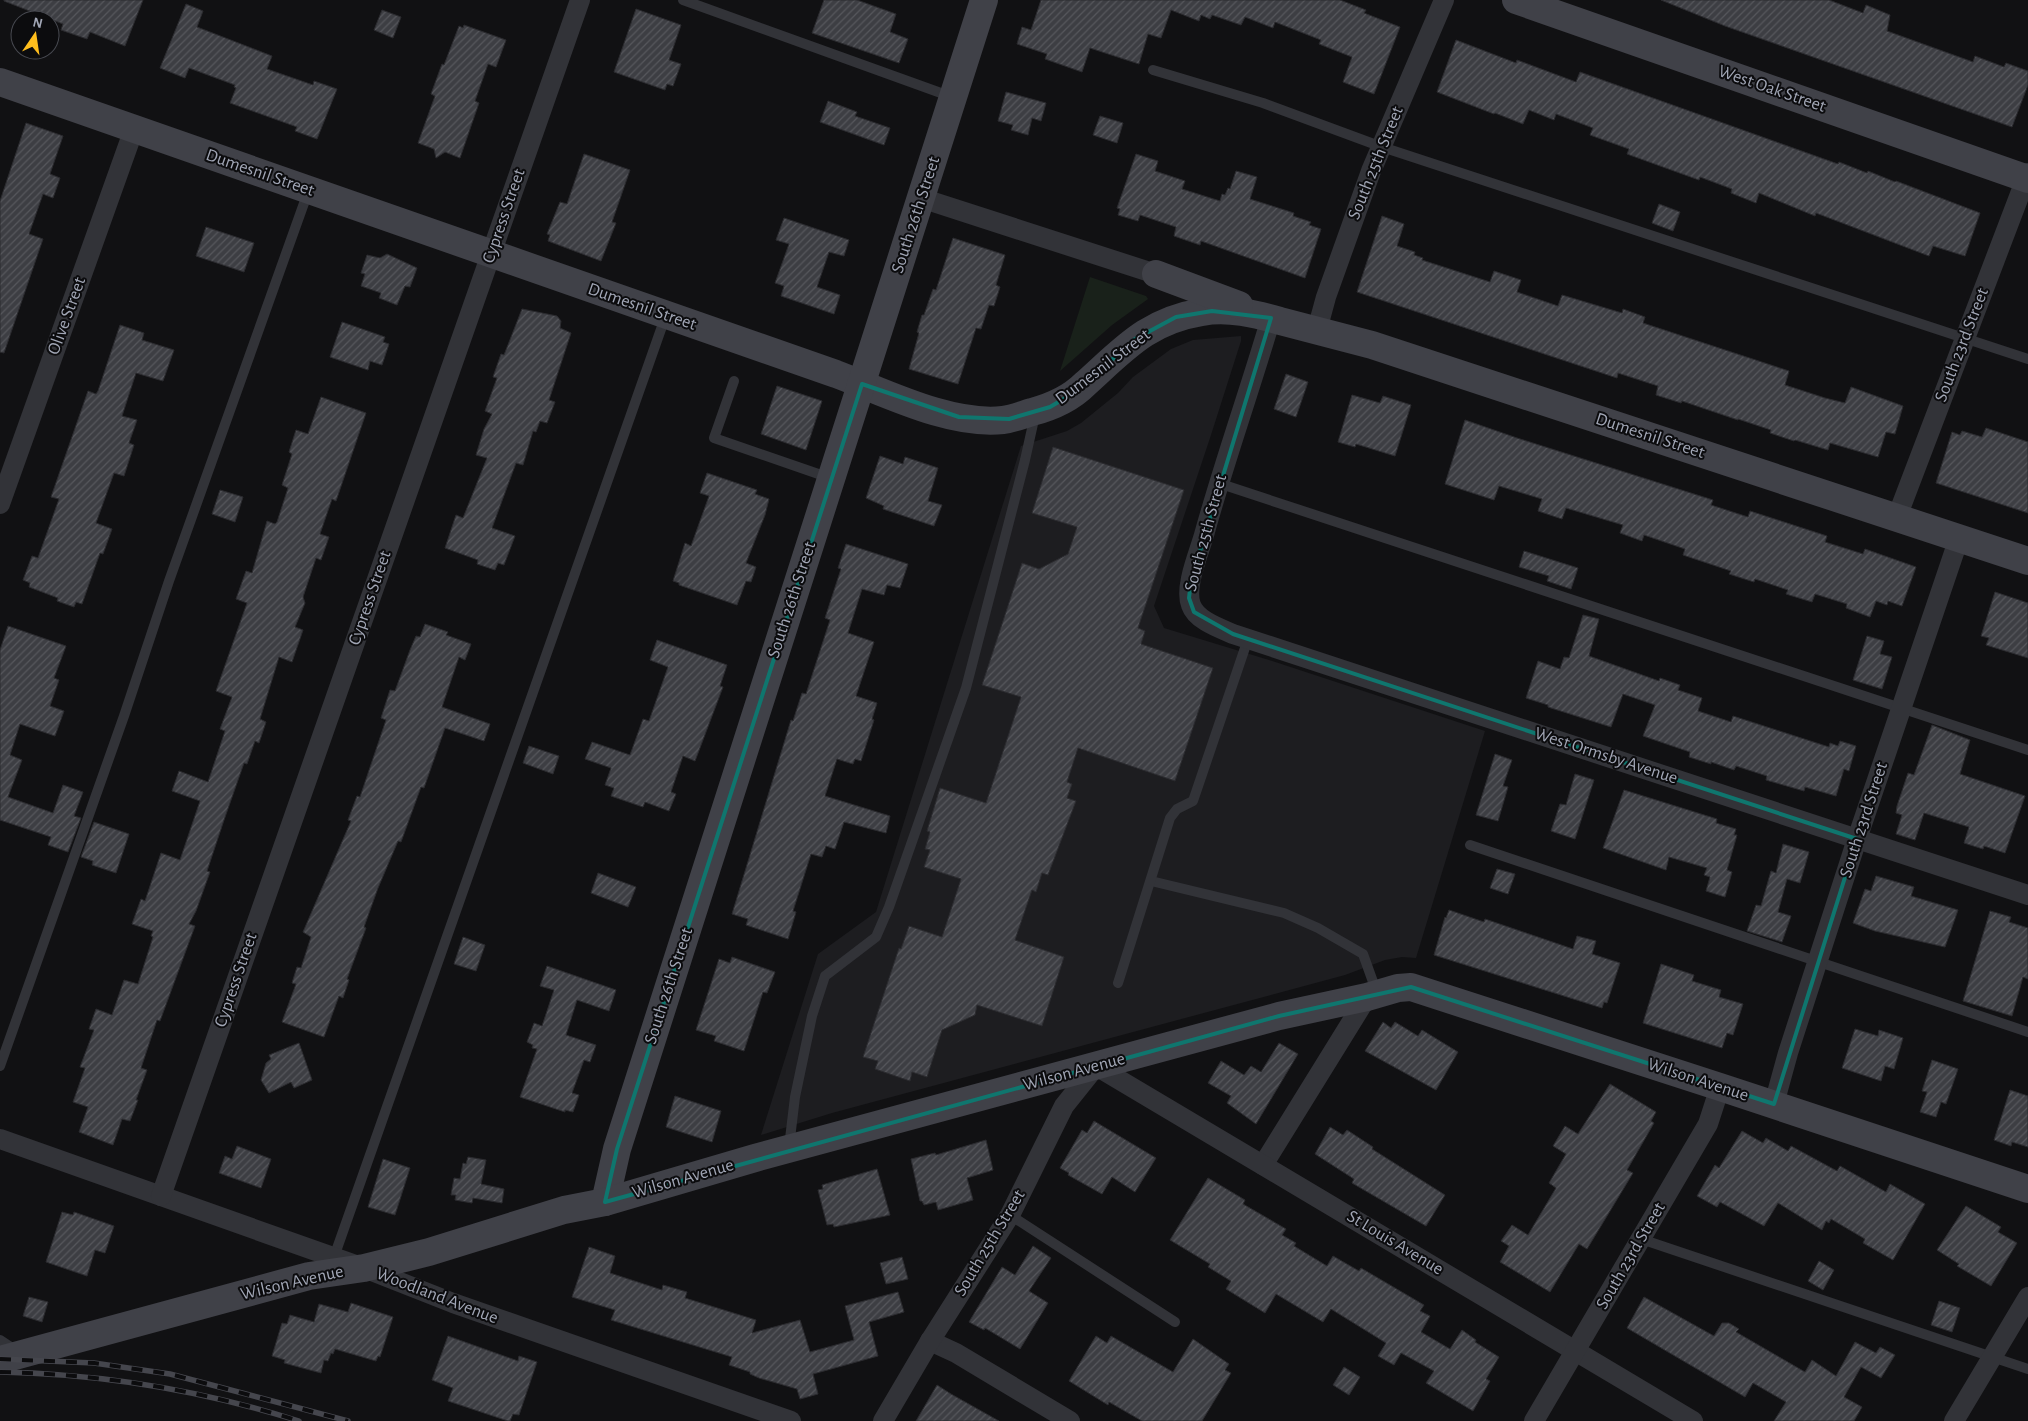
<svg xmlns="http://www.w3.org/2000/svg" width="2028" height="1421" font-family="'Alegreya Sans',sans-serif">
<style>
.built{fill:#1d1d20}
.grass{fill:#19211a}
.building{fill:url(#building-hatch);stroke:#2b2b2f}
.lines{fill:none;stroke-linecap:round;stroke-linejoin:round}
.lane{stroke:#323338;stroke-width:10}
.street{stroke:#323338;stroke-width:20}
.secondary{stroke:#404148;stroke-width:28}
.rail-casing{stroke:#45464d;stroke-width:5.5}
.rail{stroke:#0c0c0e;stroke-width:4;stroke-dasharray:11;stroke-linecap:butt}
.marked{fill:none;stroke:#0f766e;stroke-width:4;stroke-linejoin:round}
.labels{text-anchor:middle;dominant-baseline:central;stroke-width:4;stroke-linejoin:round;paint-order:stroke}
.street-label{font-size:18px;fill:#a1a6b5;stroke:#0c0c0e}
</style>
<defs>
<pattern id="building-hatch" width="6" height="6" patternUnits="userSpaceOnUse" patternTransform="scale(1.25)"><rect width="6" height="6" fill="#3d3e43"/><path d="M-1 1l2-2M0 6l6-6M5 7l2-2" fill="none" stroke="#56575c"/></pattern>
</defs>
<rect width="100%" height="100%" fill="#111113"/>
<path class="built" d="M1241 336V341L1211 435 1154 606 1164 628 1269 660 1485 731 1416 958 1402 957 1385 960 1345 975 832 1113 761 1135 818 954 876 912 1021 446 1067 431 1081 423 1118 393 1133 377 1171 349 1193 340Z"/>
<path class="grass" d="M1090 277 1146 296 1148 299 1112 325 1060 371Z"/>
<g class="building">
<path d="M4 0H143L125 46 90 32 87 39 61 30 63 24 4 1Z"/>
<path d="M824 0H857L896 14 890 32 908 39 899 63 812 33Z"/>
<path d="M1041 0H1340L1366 10 1364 13 1400 27 1374 94 1343 82 1352 57 1319 44 1321 40 1275 22 1273 28 1245 17 1241 25 1212 15 1210 19 1201 15 1199 21 1171 10 1161 38 1148 34 1139 64 1090 48 1082 72 1045 59 1047 54 1017 44 1022 27 1031 30Z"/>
<path d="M1661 0H1829L1863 13 1866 5 1890 15 1887 31 1973 62 1975 56 2004 67 2006 63 2028 71V85L2012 127 1725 26Z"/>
<path d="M186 4 203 11 197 27 272 56 267 69 313 85 314 81 337 89 317 139 295 131 297 127 230 103 236 88 234 87 235 85 189 68 185 78 160 68Z"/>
<path d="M636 9 681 25 669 60 681 64 673 86 667 84 665 90 614 72Z"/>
<path d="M382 10 401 17 393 38 374 30Z"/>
<path d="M464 25 506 40 496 67 488 64 475 101 479 103 460 158 445 152 436 158 434 149 418 143 435 96 431 94 442 64 444 65 459 26 463 28Z"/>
<path d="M1456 40 1516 63 1517 60 1576 82 1580 72 1838 164 1839 162 1867 173 1868 171 1895 182 1896 181 1980 213 1965 256 1933 246 1929 256 1816 213 1815 216 1759 193 1756 203 1731 193 1732 189 1700 177 1699 180 1627 154 1629 149 1590 135 1593 128 1556 114 1554 120 1529 110 1523 124 1495 113 1494 114 1437 92Z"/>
<path d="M1006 92 1046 103 1041 121 1032 118 1028 135 1011 130 1013 125 998 121Z"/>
<path d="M828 101 857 112 855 116 890 128 884 145 820 122Z"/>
<path d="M1100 116 1123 123 1117 143 1093 135Z"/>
<path d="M26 123 63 136 50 174 60 178 53 198 43 194 29 234 43 239 4 353 0 352V201Z"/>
<path d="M584 154 630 170 612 222 616 223 601 261 548 241 550 235 547 234 560 202 567 204Z"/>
<path d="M1136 154 1158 161 1155 171 1185 181 1182 189 1220 201 1222 194 1225 195 1228 188 1230 189 1236 171 1257 177 1250 199 1294 213 1293 216 1311 222 1309 225 1321 229 1305 278 1201 241 1200 245 1174 236 1176 227 1140 215 1138 221 1118 215 1120 209 1117 208Z"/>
<path d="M1659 204 1680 212 1673 231 1652 223Z"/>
<path d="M1382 216 1404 224 1397 246 1415 252 1414 255 1423 258 1422 260 1490 282 1494 271 1521 280 1517 292 1558 306 1562 295 1622 313 1623 309 1645 317 1643 323 1789 371 1785 385 1825 398 1845 403 1851 387 1903 406 1895 434 1886 432 1878 457 1830 443 1828 450 1795 440 1794 441 1770 433 1771 430 1738 419V420L1682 401 1681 403 1656 395 1658 386 1618 373 1617 378 1357 292Z"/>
<path d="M784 218 849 240 844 256 829 252 817 287 840 295 834 314 781 296 784 286 775 283 789 244 776 240Z"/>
<path d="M206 227 254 243 244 272 196 256Z"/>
<path d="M953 238 1005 255 996 285 1000 287 994 306 989 305 981 329 976 328 958 384 909 369 919 333 917 332 922 315H924L933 289 936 290Z"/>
<path d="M387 254 417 268 410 287 405 286 397 305 379 298 381 293 361 286 365 274 361 273 367 255 380 258Z"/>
<path d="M522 309 557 316 561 321 560 328 571 333 549 400 555 402 547 423 540 421 536 432 533 431 523 465 516 463 492 528 515 536 504 565 498 563 495 570 477 564 478 560 445 548 456 515 463 518 487 458 476 455 484 429 492 414 485 411 497 378 493 377 501 354 504 355Z"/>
<path d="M342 322 385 337 383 342 389 344 382 365 370 361 368 370 330 357Z"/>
<path d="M120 325 144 333 142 340 174 350 163 381 136 373 122 416 137 420 129 443 134 445 124 476 114 473 96 523 112 529 103 554 100 553 82 604 76 602 74 607 57 601 58 598 29 587 30 583 23 580 32 556 38 558 59 499 51 497 88 391 96 394 98 391Z"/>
<path d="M1286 374 1308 382 1296 417 1274 409Z"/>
<path d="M777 386 822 401 806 450 761 434Z"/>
<path d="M1352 395 1380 403 1383 396 1411 405 1395 456 1356 444 1355 447 1338 442Z"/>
<path d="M321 397 366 413 336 501 332 499 320 534 329 537 321 560 316 558 303 597 305 603 295 627 303 630 292 662 279 657 260 719 266 722 259 743 255 741 247 764 244 763 224 820 207 871 210 872 196 911 189 924 195 926 160 1021 157 1020 141 1068 147 1070 136 1100H138L130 1121 122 1119 113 1145 79 1132 88 1107 73 1102 85 1068 80 1067 94 1030 89 1029 96 1009 112 1015 124 980 138 984 153 937 151 936 153 931 132 924 141 899 145 901 161 853 180 860 200 801 172 791 179 771 208 782 225 731 220 729 232 697 216 691 247 603 236 599 246 571 252 573 267 521 275 524 277 522 288 488 282 485 292 454 289 452 296 430 308 434Z"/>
<path d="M1465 420 1517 438 1713 500 1711 505 1748 517 1750 511 1827 536 1825 542 1863 554 1865 549 1916 567 1902 606 1888 601 1887 605 1876 601 1870 617 1846 608 1847 604 1815 594 1812 602 1786 594 1788 590 1755 579 1754 582 1729 574 1731 571 1683 555 1685 549 1644 535 1642 541 1620 533 1623 525 1566 508 1562 519 1538 511 1542 499 1499 486 1494 500 1445 484Z"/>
<path d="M1986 428 2028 442V513L1936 483 1952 432 1960 435 1962 431 1982 437Z"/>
<path d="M1053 447 1184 490 1138 628 1145 631 1141 644 1213 668 1175 781 1078 748 1067 782 1072 784 1067 798 1076 801 1048 875 1042 873 1036 892 1032 890 1015 940 1064 957 1042 1026 977 1005 975 1015 942 1030 927 1077 912 1072 910 1081 875 1069 878 1061 863 1057 899 948 901 949 909 926 942 937 961 879 924 867 930 850 925 849 930 832 927 831 940 788 986 803 1021 697 982 685 1022 563 1039 569 1068 554 1077 527 1032 513Z"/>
<path d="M880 456 903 464 905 457 938 468 928 501 942 505 934 526 883 509 884 506 866 498Z"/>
<path d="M707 473 757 490 755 494 769 499 765 515 746 563 756 567 751 582 746 581 737 605 679 585V583L673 581 685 543 691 546 709 496 700 493Z"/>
<path d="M220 490 243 497 235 522 212 514Z"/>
<path d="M846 544 908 564 900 588 887 585 884 595 862 589 848 633 874 642 856 696 877 703 872 719 874 720 861 761 855 759 853 764 837 759 825 796 890 816 886 833 844 822 835 849 826 846 822 857 811 854 793 911 796 912 788 939 746 925 748 919 732 914 791 720 793 721 802 693 806 694 830 620 825 618 841 569 838 568Z"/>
<path d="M1524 551 1578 568 1571 589 1547 581 1549 576 1519 567Z"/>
<path d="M1995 592 2028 603V658L1986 645 1989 638 1981 636Z"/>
<path d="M1583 615 1599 619 1589 656 1659 681 1660 678 1680 685 1678 690 1702 698 1698 711 1731 722 1733 716 1829 747 1830 743 1838 746 1840 741 1856 746 1849 771 1844 769 1836 796 1805 787 1804 791 1766 780 1767 776 1736 766 1734 770 1711 762V764L1689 757 1690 752 1643 736 1655 705 1623 694 1611 727 1548 707V705L1526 698 1538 661 1560 669 1564 657 1569 658Z"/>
<path d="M425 624 448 632 446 635 471 644 465 660 459 657 442 707 490 724 484 741 445 728 424 788 421 787 401 842 398 841 378 888 364 927 366 928 347 979 349 980 343 998 339 996 324 1037 282 1022 296 984 292 983 297 967 301 968 311 937 303 932 351 821 348 820 357 796 360 797 386 720 381 718 390 690 395 691 410 650 416 636 420 637Z"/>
<path d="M8 626 66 646 54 678 59 680 50 706 64 711 55 736 20 724 10 755 22 760 8 797 53 813 63 785 83 792 74 816 81 818 68 852 48 845 51 837 0 820V650Z"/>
<path d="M1867 636 1884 641 1880 654 1892 657 1882 689 1853 680Z"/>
<path d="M657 640 727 665 720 686 723 687 695 761 683 756 671 792 676 794 669 811 645 802 643 807 611 796 614 788 605 785 611 768 585 759 592 742 630 755 643 719 649 721 668 667 650 660Z"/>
<path d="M1932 725 1970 740 1960 774 2025 796 2005 853 1984 846 1983 849 1964 843 1969 827 1924 813 1915 840 1896 834 1902 815 1896 813 1897 806 1908 773 1914 775Z"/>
<path d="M529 746 559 756 553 774 523 763Z"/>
<path d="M1495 754 1512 760 1503 786 1508 787 1498 821 1476 815Z"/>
<path d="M1575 774 1594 780 1575 839 1551 831 1560 804 1566 805Z"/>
<path d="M1624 790 1717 819 1716 823 1736 829 1734 835H1737L1727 870 1732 872 1725 897 1706 891 1710 877 1704 875 1707 868 1669 857 1666 870 1603 848Z"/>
<path d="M94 822 129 834 116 873 92 865 93 861 81 857Z"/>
<path d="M1783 844 1809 852 1800 883 1787 879 1778 912 1791 916 1782 942 1747 931 1756 905 1761 906 1771 871 1776 873Z"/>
<path d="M1497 869 1515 874 1508 894 1490 888Z"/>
<path d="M598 873 636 887 628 907 591 893Z"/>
<path d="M1876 876 1914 887 1911 896 1958 910 1945 947 1875 931 1853 923 1865 889 1871 891Z"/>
<path d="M1449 910 1484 922 1485 919 1573 949 1577 936 1596 941 1592 954 1620 963 1607 1003 1604 1002 1602 1008 1434 955 1445 917 1446 918Z"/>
<path d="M1990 911 2011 917 2009 922 2028 928V979L2023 977 2012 1016 1963 1001Z"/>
<path d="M463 937 485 945 476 971 454 964Z"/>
<path d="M732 957 775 972 767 993 763 992 744 1051 714 1041 716 1036 696 1030 719 959 730 963Z"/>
<path d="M1661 964 1694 975 1692 981 1721 990 1719 997 1743 1004 1733 1035 1727 1033 1722 1048 1643 1023Z"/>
<path d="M547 966 616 990 609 1011 577 1000 566 1035 596 1045 590 1062 584 1060 572 1093 579 1095 573 1112 565 1110V1112L520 1097 537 1049 532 1048 533 1045 527 1042 534 1023 542 1026 554 990 540 986Z"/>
<path d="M1383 1022 1391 1028 1395 1022 1418 1036 1422 1030 1458 1052 1436 1090 1365 1051Z"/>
<path d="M1855 1029 1878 1036 1879 1030 1903 1038 1894 1069 1885 1066 1881 1081 1842 1068Z"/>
<path d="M299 1043 312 1080 294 1088 291 1082 269 1093 261 1080 266 1063 271 1059 269 1055Z"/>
<path d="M1279 1043 1298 1054 1256 1124 1227 1103 1231 1096 1208 1083 1221 1061 1244 1075 1251 1066 1261 1072Z"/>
<path d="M1932 1060 1958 1069 1946 1104 1941 1102 1936 1117 1920 1112 1927 1092 1922 1091Z"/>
<path d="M1610 1084 1656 1112 1651 1121 1654 1123 1627 1170 1633 1173 1587 1249 1579 1244 1550 1292 1500 1262 1509 1246 1501 1241 1512 1225 1528 1235 1556 1188 1549 1183 1566 1154 1553 1146 1565 1126 1578 1134Z"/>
<path d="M2010 1090 2028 1096V1147L2012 1142 2011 1146 1994 1140Z"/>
<path d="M675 1096 721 1111 712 1142 666 1127Z"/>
<path d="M1094 1121 1156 1158 1135 1192 1112 1177 1102 1194 1068 1175 1069 1173 1060 1168 1082 1130 1087 1133Z"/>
<path d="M1330 1127 1343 1135 1347 1130 1373 1147 1372 1149 1445 1195 1426 1226 1352 1183 1354 1179 1315 1154Z"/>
<path d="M1742 1131 1763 1143 1766 1138 1788 1151 1791 1146 1837 1171 1840 1166 1886 1192 1890 1184 1925 1204 1893 1260 1863 1243 1865 1239 1831 1219 1829 1223 1826 1221 1822 1230 1778 1203 1764 1226 1720 1202 1717 1207 1697 1196 1715 1165 1719 1168Z"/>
<path d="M986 1140 993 1170 967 1178 973 1200 938 1210 936 1202 924 1205 922 1201H920L911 1159 935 1153 936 1155Z"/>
<path d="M237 1146 271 1159 261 1188 219 1173 225 1156 232 1159Z"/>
<path d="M468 1157 486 1160 481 1184 504 1189 502 1203 473 1198 472 1203 455 1200 456 1195H451L454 1178 460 1179 463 1163 466 1164Z"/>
<path d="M383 1159 410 1168 395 1215 368 1207Z"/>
<path d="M877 1169 890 1215 834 1227 833 1224 827 1225 818 1190 823 1189 822 1185Z"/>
<path d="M1208 1178 1245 1200 1243 1204 1286 1229 1282 1235 1296 1243 1294 1246 1327 1266 1333 1256 1359 1271 1361 1268 1424 1305 1420 1311 1430 1316 1421 1332 1450 1349 1462 1330 1476 1340 1475 1342 1499 1357 1486 1379 1490 1381 1473 1411 1426 1383 1434 1371 1401 1353 1394 1365 1378 1356 1386 1343 1331 1309 1323 1322 1276 1294 1265 1313 1226 1289 1231 1281 1208 1267 1210 1264 1170 1240Z"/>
<path d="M1966 1206 2001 1227 1998 1232 2017 1243 1991 1286 1957 1266 1959 1264 1937 1250Z"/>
<path d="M62 1212 73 1215 74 1212 114 1226 105 1253 95 1250 87 1276 46 1262Z"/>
<path d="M1033 1246 1051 1258 1029 1291 1048 1303 1020 1349 985 1328 984 1330 969 1322 1002 1267 1015 1275Z"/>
<path d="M589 1247 615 1256 610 1273 662 1290 663 1285 687 1292 685 1298 756 1320 752 1333 800 1320 810 1352 854 1340 845 1306 898 1292 904 1312 869 1322 878 1356 813 1374 818 1394 800 1399 797 1389 759 1378 750 1374V1372L729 1365 732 1357 611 1320 615 1310 572 1297Z"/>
<path d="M902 1257 908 1279 886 1284 880 1263Z"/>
<path d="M1819 1261 1834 1270 1823 1290 1808 1281Z"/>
<path d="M29 1297 48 1302 42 1322 23 1316Z"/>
<path d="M1644 1297 1714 1336 1722 1323H1729L1739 1329 1736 1332 1805 1372 1812 1360 1836 1376 1855 1342 1876 1353 1880 1347 1895 1355 1881 1378 1861 1367 1844 1397 1862 1407 1854 1421H1774L1786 1402 1753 1383 1745 1397 1627 1328Z"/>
<path d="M1939 1301 1960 1308 1952 1332 1931 1325Z"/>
<path d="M351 1303 393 1317 380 1357 378 1356 376 1361 335 1349 333 1354 331 1353 328 1361 324 1360 321 1373 284 1363 285 1360 272 1356 282 1323 287 1324 290 1315 314 1322 319 1304 348 1312Z"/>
<path d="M448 1336 518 1361 519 1356 537 1362 519 1415 513 1414 510 1421H508L448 1401 453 1388 432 1380Z"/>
<path d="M1096 1336 1107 1343 1111 1336 1173 1372 1193 1339 1229 1364 1225 1370 1231 1373 1202 1421H1142L1109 1402 1108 1405 1069 1381Z"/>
<path d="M1344 1367 1360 1377 1349 1395 1333 1385Z"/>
<path d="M937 1385 951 1394 999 1421H916Z"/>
</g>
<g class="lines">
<g class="lane">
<path d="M683 0 952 97"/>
<path d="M1153 70 1263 103 1382 147 2028 359"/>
<path d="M734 381 714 438 830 478"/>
<path d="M1218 483 2028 750"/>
<path d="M1470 845 2028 1032"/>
<path d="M1151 881 1284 913 1318 928 1363 954 1377 993"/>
<path d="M1118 983 1170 818 1177 809 1193 801 1248 639"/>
<path d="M0 1066 124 716 169 581 308 192"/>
<path d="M789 1147 795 1097 812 1016 825 976 876 937 889 907 966 688 1025 460 1035 415"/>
<path d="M1010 1215 1175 1322"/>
<path d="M1641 1239 2028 1369"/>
<path d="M334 1257 666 315"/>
<path d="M0 1340 18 1352"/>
</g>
<g class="street">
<path d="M921 198 1156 274"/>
<path d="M1271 318C1250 390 1224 462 1204 535 1199 553 1184 587 1191 605 1196 620 1219 628 1233 634L2028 895"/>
<path d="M1317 330 1326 297 1371 171 1444 0"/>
<path d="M0 504 134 129"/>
<path d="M1897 517 2028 173"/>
<path d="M1774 1104 1788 1053 1857 839 1959 538"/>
<path d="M0 1139 364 1268 453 1303 791 1421"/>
<path d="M1263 1165 1367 997"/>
<path d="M161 1196 580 0"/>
<path d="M930 1341 956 1353 1070 1421"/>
<path d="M883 1421 930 1341 1010 1215 1064 1106 1096 1066 1693 1421"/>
<path d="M1534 1421 1708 1124 1720 1087"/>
<path d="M1954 1421 2028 1297"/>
</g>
<g class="secondary">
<path d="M1516 0 2028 179"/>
<path d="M0 82 836 374C884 392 950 426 1003 420 1012 419 1022 415 1032 412 1051 407 1071 398 1085 384 1124 349 1147 321 1202 312 1228 307 1256 314 1280 321 1311 329 1342 337 1372 345L2028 561"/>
<path d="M1156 274 1239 305"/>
<path d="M605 1202 617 1149 984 0"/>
<path d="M0 1360 309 1276 364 1268 429 1252 564 1210 605 1202 755 1158 1279 1016 1367 997 1398 988 1411 987 1720 1087 2028 1189"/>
</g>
<g class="rail-casing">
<g id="rail">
<path d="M0 1359 94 1363 170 1374 348 1421"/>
<path d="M0 1372C103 1374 201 1390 299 1421"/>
</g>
</g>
<use href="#rail" class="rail"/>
</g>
<path class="marked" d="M1212 311 1271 318 1191 581 1189 598 1194 612 1233 634 1857 839 1774 1104 1411 987 1279 1016 605 1202 617 1149 862 384 959 417 1009 419 1050 407 1077 391 1135 339 1176 317Z"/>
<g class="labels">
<g class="street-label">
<text transform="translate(1772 89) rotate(19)">West Oak Street</text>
<text transform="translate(1376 163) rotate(-68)">South 25th Street</text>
<text transform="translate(260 173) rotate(19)">Dumesnil Street</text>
<text transform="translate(916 215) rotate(-72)">South 26th Street</text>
<text transform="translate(504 216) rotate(-71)">Cypress Street</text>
<text transform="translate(642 307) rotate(19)">Dumesnil Street</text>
<text transform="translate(67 316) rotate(-70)">Olive Street</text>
<text transform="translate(1962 345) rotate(-69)">South 23rd Street</text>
<text transform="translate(1103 367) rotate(-37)">Dumesnil Street</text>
<text transform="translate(1650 436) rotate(18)">Dumesnil Street</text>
<text transform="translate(1206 533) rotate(-75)">South 25th Street</text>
<text transform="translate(370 598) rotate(-71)">Cypress Street</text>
<text transform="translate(792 600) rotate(-72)">South 26th Street</text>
<text transform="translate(1606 756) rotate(18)">West Ormsby Avenue</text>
<text transform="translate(1864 820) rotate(-72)">South 23rd Street</text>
<text transform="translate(236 980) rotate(-71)">Cypress Street</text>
<text transform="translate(669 986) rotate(-72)">South 26th Street</text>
<text transform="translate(1074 1072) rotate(-15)">Wilson Avenue</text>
<text transform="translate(1698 1080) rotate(18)">Wilson Avenue</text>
<text transform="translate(683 1179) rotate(-16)">Wilson Avenue</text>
<text transform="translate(990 1243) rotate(-59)">South 25th Street</text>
<text transform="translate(1395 1243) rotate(31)">St Louis Avenue</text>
<text transform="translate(1631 1256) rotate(-60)">South 23rd Street</text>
<text transform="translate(292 1283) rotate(-13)">Wilson Avenue</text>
<text transform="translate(437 1296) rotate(21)">Woodland Avenue</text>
</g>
</g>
<g transform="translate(35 35) rotate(13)"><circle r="24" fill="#0c0c0e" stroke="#484a51"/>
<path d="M0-4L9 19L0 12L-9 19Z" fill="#ffbe1d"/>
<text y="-8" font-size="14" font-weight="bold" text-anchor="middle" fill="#a1a6b5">N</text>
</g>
</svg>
